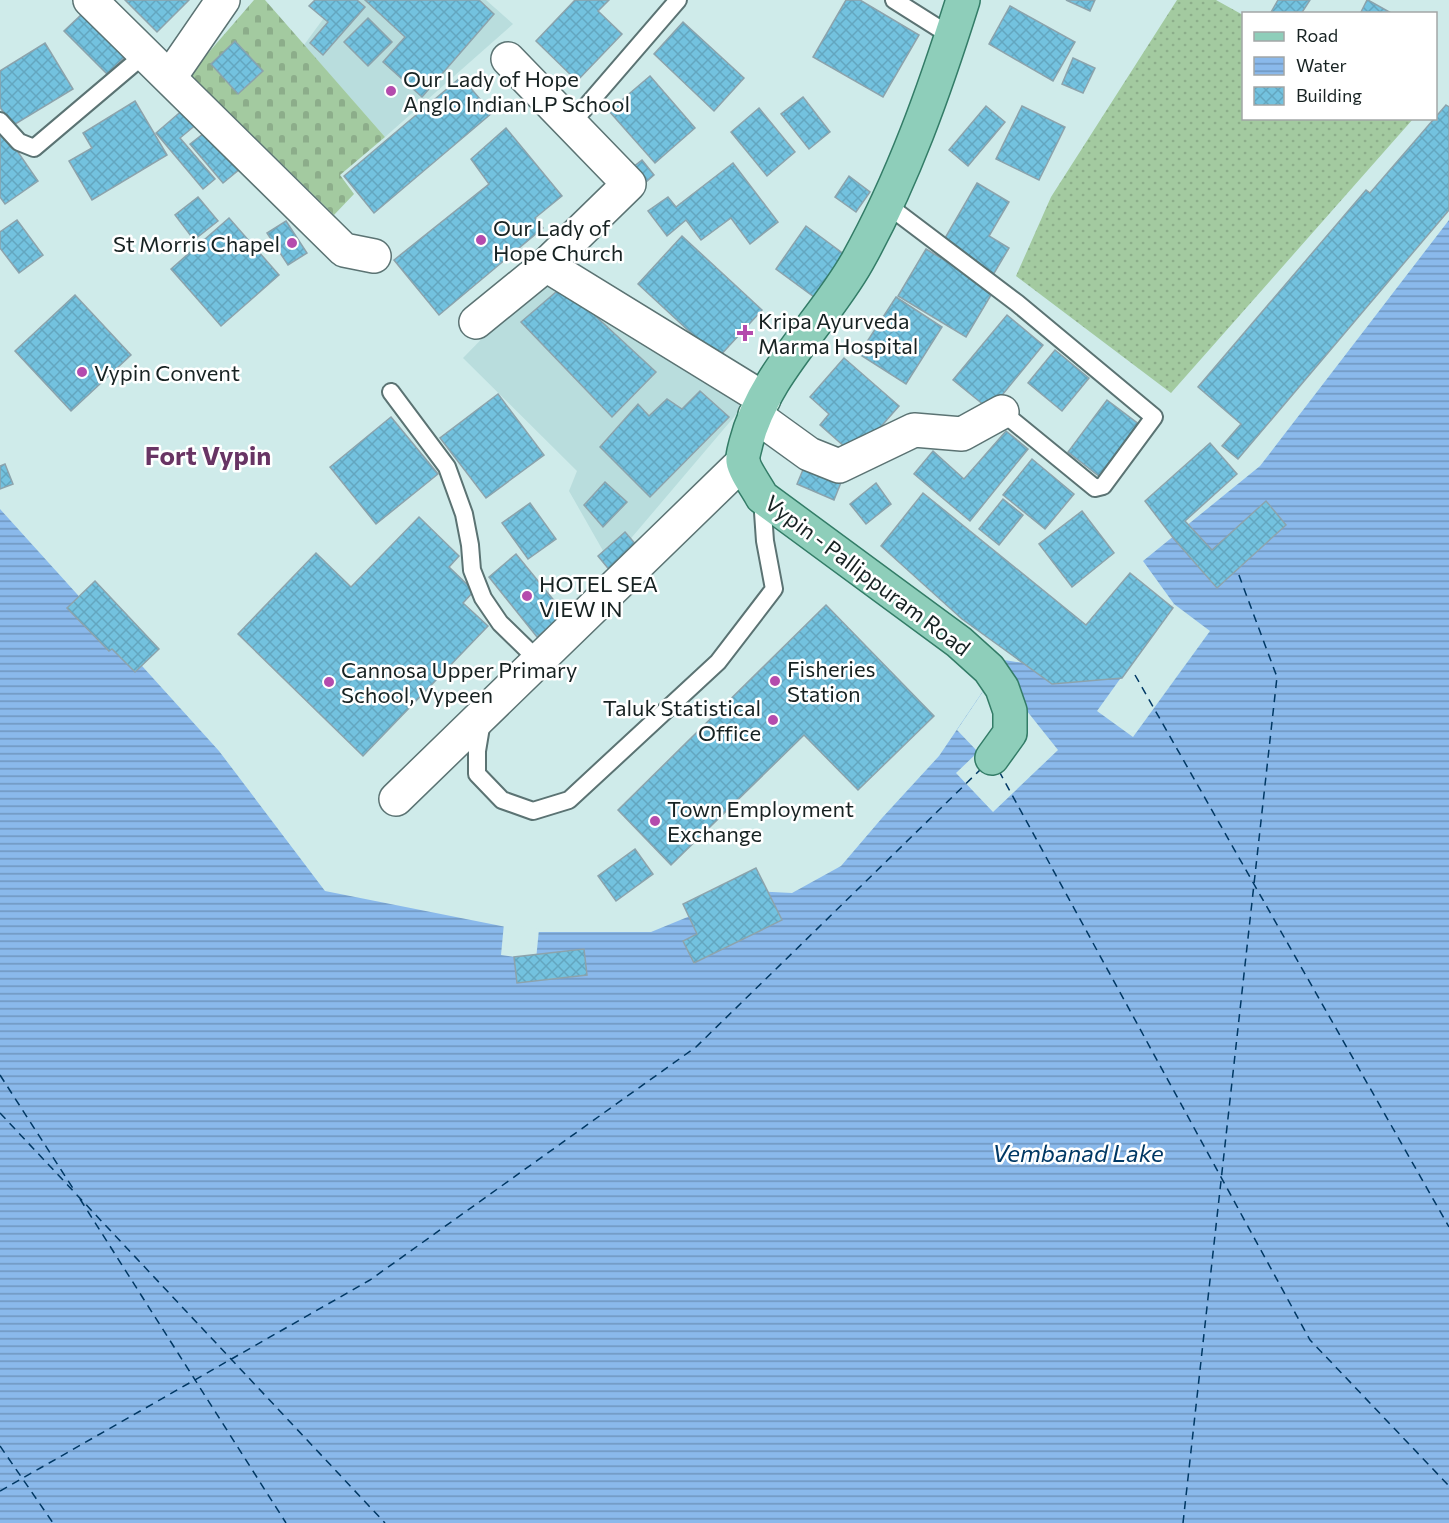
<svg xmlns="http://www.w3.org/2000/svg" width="1449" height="1523" font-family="Commissioner,sans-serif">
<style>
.built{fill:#b9dddd}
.cemetery{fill:url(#cemetery-stones)}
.garden{fill:url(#garden-dots)}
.water{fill:url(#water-rules)}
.pier{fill:#cfebea}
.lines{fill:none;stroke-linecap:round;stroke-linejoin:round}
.ferry{stroke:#003864;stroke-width:1.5;stroke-dasharray:8 6;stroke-linecap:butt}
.building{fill:url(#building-cross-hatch);stroke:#8ca3ac;stroke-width:1.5}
.lane-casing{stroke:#5b7373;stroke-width:20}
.street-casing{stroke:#5b7373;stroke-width:36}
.primary-casing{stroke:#337c67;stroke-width:36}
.lane{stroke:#fff;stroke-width:16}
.street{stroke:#fff;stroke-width:33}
.primary{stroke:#8eceba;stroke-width:33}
.poi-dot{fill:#b44bad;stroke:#fff;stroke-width:2}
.labels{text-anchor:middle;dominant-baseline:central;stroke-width:5;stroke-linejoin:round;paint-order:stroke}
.poi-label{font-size:22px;fill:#172222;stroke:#fff;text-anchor:start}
.street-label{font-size:22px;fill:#172222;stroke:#fff}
.water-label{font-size:24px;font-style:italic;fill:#003864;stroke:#fff}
.quarter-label{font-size:26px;font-weight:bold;fill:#683464;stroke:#fff}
</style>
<defs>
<pattern id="cemetery-stones" width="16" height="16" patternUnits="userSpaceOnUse" patternTransform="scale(1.5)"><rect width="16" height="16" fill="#a3caa0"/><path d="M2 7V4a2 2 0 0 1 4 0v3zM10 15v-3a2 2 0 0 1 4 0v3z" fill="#8cad8a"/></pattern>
<pattern id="garden-dots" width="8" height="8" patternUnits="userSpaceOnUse" patternTransform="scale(1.5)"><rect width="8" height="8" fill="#a3caa0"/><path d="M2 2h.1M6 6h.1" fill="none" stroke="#8cad8a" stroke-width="1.8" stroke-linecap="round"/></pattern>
<pattern id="water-rules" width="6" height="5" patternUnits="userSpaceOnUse" patternTransform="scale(1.5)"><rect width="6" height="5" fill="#8ab9eb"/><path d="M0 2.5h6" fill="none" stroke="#7096be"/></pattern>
<pattern id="building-cross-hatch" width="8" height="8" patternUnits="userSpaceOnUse" patternTransform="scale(1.5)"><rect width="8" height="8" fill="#73c2df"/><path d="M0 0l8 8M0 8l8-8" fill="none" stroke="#63a6bf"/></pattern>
</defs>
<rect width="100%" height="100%" fill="#cfebea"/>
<g class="built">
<path d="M337 0H486L513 24 385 137 304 45Z"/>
<path d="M547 272 751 397 610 563 569 491 577 471 463 358Z"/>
</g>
<path class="cemetery" d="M254 0H265L385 137 340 175 354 194 334 215 190 74Z"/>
<path class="garden" d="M1177 0H1216L1243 15 1244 118 1413 119 1171 393 1016 276 1051 197Z"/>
<path class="water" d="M1449 220V1523H0V509L219 751 325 891 532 932H651L751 891 792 893 841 866 882 818 939 756 1004 660 1121 678 1174 604 1143 561 1260 466Z"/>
<g class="pier">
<path d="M1174 604 1210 631 1133 737 1097 711Z"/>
<path d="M996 672 1058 750 993 812 956 773 978 752 957 730Z"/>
<path d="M504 923 539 929 536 960 501 955Z"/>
</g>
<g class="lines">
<g class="ferry">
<path d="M1135 675 1449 1227"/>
<path d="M999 771 1310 1340 1449 1486"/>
<path d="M0 1075 74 1190"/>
<path d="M0 1113 385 1523"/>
<path d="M80 1199 286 1523"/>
<path d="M0 1446 53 1523"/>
<path d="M0 1491 370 1280 696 1047 982 768"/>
<path d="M1183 1523 1277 677 1237 570"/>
</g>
</g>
<g class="building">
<path d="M125 0H189L157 32Z"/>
<path d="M315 0H357L365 7 323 55 310 43 328 22 309 6Z"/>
<path d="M365 0H479L494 14 422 97 383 62 405 37Z"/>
<path d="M575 0H609L598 11 622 34 577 81 536 41Z"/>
<path d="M846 0H860L919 35 883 97 813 57Z"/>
<path d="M1066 0H1095L1090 11Z"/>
<path d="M1278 0H1310L1301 14H1270Z"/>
<path d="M1367 0H1368L1393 14H1360Z"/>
<path d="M1010 6 1075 42 1053 81 989 44Z"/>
<path d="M83 13 125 57 107 74 64 31Z"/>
<path d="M368 18 392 42 368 66 344 42Z"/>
<path d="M683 22 744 78 714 111 654 54Z"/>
<path d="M235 41 263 71 238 94 211 64Z"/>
<path d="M45 43 73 89 12 126 0 107V71Z"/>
<path d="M1073 58 1095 68 1083 93 1062 84Z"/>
<path d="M650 76 695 128 655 163 609 111Z"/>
<path d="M461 77 492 113 374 213 344 176Z"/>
<path d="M803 97 830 132 809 149 781 114Z"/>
<path d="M135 101 167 155 92 200 69 161 92 148 83 133Z"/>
<path d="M1446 105 1449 107V210L1238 459 1222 446 1241 424 1198 387 1366 190 1370 193Z"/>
<path d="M986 106 1005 122 968 166 949 150Z"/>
<path d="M1022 106 1065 127 1039 180 996 159Z"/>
<path d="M185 108 198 123 180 138 215 179 203 189 156 133Z"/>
<path d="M759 108 795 152 767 176 731 132Z"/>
<path d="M506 128 562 196 535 218 543 228 439 315 394 260 489 184 471 159Z"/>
<path d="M208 130 240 169 223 183 190 144Z"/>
<path d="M4 132 38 181 5 204 0 197V135Z"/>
<path d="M642 160 654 175 637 190 624 174Z"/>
<path d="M733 163 778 222 750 244 731 218 701 240 686 220 667 236 648 211 668 197 676 207Z"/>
<path d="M849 176 870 192 856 212 835 197Z"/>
<path d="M977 183 1009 202 989 236 1009 248 993 275 941 245Z"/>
<path d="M198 197 218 221 194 240 175 215Z"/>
<path d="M229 218 279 275 221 326 171 269Z"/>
<path d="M17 220 43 255 19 273 0 248V232Z"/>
<path d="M286 221 307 253 288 265 267 233Z"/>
<path d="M806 226 845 255 814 297 776 269Z"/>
<path d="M682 236 762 310 718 358 638 284Z"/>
<path d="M926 249 994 290 966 337 898 296Z"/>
<path d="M563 286 656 372 612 417 521 322Z"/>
<path d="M75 295 131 355 71 411 15 351Z"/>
<path d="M896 297 942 327 906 384 859 354Z"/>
<path d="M1007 315 1043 345 990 410 953 380Z"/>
<path d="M1055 350 1089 378 1062 411 1028 383Z"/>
<path d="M844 358 899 406 855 456 820 425 829 414 810 397Z"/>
<path d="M700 391 729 417 650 497 600 447 638 404 649 416 667 399 682 409Z"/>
<path d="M498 394 544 455 486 498 440 438Z"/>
<path d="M1107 400 1140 425 1100 477 1068 452Z"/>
<path d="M391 417 438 474 376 524 330 467Z"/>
<path d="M1006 431 1028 449 970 521 914 474 933 451 964 479Z"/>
<path d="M1210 443 1237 474 1185 521 1212 550 1266 501 1286 525 1217 588 1174 539 1145 501Z"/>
<path d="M1032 459 1074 494 1045 529 1003 495Z"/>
<path d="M5 464 13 484 0 489V466Z"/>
<path d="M805 465 842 480 834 500 797 484Z"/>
<path d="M605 482 627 502 603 527 584 505Z"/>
<path d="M876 483 891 504 866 524 850 504Z"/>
<path d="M923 493 1086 625 1130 573 1173 608 1122 678 1052 684 962 619 881 546Z"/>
<path d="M1003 499 1023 515 999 545 979 529Z"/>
<path d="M530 503 556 539 528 559 502 523Z"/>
<path d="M1082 511 1114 553 1072 587 1039 544Z"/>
<path d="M419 517 459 556 449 567 474 591 463 603 488 626 363 756 238 634 316 553 351 587Z"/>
<path d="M625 532 644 554 616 578 598 556Z"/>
<path d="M516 554 565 614 537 637 489 577Z"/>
<path d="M95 581 159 649 135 672 112 649 109 651 67 608Z"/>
<path d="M826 605 934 716 858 790 804 735 671 865 618 810Z"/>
<path d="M635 849 653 874 616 901 598 876Z"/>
<path d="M756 868 782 920 694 963 683 941 697 934 683 904Z"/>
<path d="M584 949 587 975 517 983 514 957Z"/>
</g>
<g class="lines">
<g class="lane-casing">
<g id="lane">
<path d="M894 0 951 36"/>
<path d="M0 121 19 142 34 148 145 54"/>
<path d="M571 124 678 0"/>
<path d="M886 204 1017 303 1154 417 1103 486 1095 488 1002 412"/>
<path d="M391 392 447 467 464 514 470 545 472 570 483 598 500 623 538 660"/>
<path d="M482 721 477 751V774L502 800 533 811 569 800 718 662 774 589 765 541 762 498"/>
</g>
</g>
<g class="street-casing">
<g id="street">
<path d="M90 0 344 250 374 256"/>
<path d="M170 77 223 0"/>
<path d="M546 265 764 399"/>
<path d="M476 322 546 265 629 184 508 59"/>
<path d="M755 415 809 454 839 466 914 430 962 434 1002 412"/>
<path d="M396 799 743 462"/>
</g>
</g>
<g class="primary-casing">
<path id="primary" d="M963 0C935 89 903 180 857 262 823 322 763 375 746 443 745 448 742 456 743 461 744 470 758 489 762 497L959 642 989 669 1002 688 1010 711V733L992 758"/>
</g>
<use href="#lane" class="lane"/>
<use href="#street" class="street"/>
<use href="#primary" class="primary"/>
</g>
<g class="poi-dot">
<circle cx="391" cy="91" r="6"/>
<circle cx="481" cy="240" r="6"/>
<circle cx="292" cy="243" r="6"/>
<path d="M742 324h6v6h6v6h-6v6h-6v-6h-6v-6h6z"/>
<circle cx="82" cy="372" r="6"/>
<circle cx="527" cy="596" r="6"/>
<circle cx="775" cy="681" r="6"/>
<circle cx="329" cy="682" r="6"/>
<circle cx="773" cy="720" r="6"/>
<circle cx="655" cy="821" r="6"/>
</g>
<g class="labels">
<g class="poi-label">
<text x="403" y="78">Our Lady of Hope<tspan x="403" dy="25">Anglo Indian LP School</tspan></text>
<text x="493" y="227">Our Lady of<tspan x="493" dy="25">Hope Church</tspan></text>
<text x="280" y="243" text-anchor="end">St Morris Chapel</text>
<text x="758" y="320">Kripa Ayurveda<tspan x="758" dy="25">Marma Hospital</tspan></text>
<text x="94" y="372">Vypin Convent</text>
<text x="539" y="583">HOTEL SEA<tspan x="539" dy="25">VIEW IN</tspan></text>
<text x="787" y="668">Fisheries<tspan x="787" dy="25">Station</tspan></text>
<text x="341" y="669">Cannosa Upper Primary<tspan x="341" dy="25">School, Vypeen</tspan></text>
<text x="761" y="707" text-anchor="end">Taluk Statistical<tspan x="761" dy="25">Office</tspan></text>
<text x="667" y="808">Town Employment<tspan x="667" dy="25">Exchange</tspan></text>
</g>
<g class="street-label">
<text transform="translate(868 575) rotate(37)">Vypin - Pallippuram Road</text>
</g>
<g class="water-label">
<text x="1078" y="1152">Vembanad Lake</text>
</g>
<g class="quarter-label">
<text x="208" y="454">Fort Vypin</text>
</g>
</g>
<rect x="1242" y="12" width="195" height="108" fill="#ffffff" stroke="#a2a7a7" stroke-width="1.5"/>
<rect x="1254" y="32" width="30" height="9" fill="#8eceba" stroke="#a2a7a7" stroke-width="1.5"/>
<text x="1296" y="42" font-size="18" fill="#172222">Road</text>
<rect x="1254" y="57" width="30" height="18" fill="url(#water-rules)" stroke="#a2a7a7" stroke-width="1.5"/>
<text x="1296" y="72" font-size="18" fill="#172222">Water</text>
<rect x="1254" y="87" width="30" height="18" fill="url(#building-cross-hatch)" stroke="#a2a7a7" stroke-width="1.5"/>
<text x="1296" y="102" font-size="18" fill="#172222">Building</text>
</svg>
